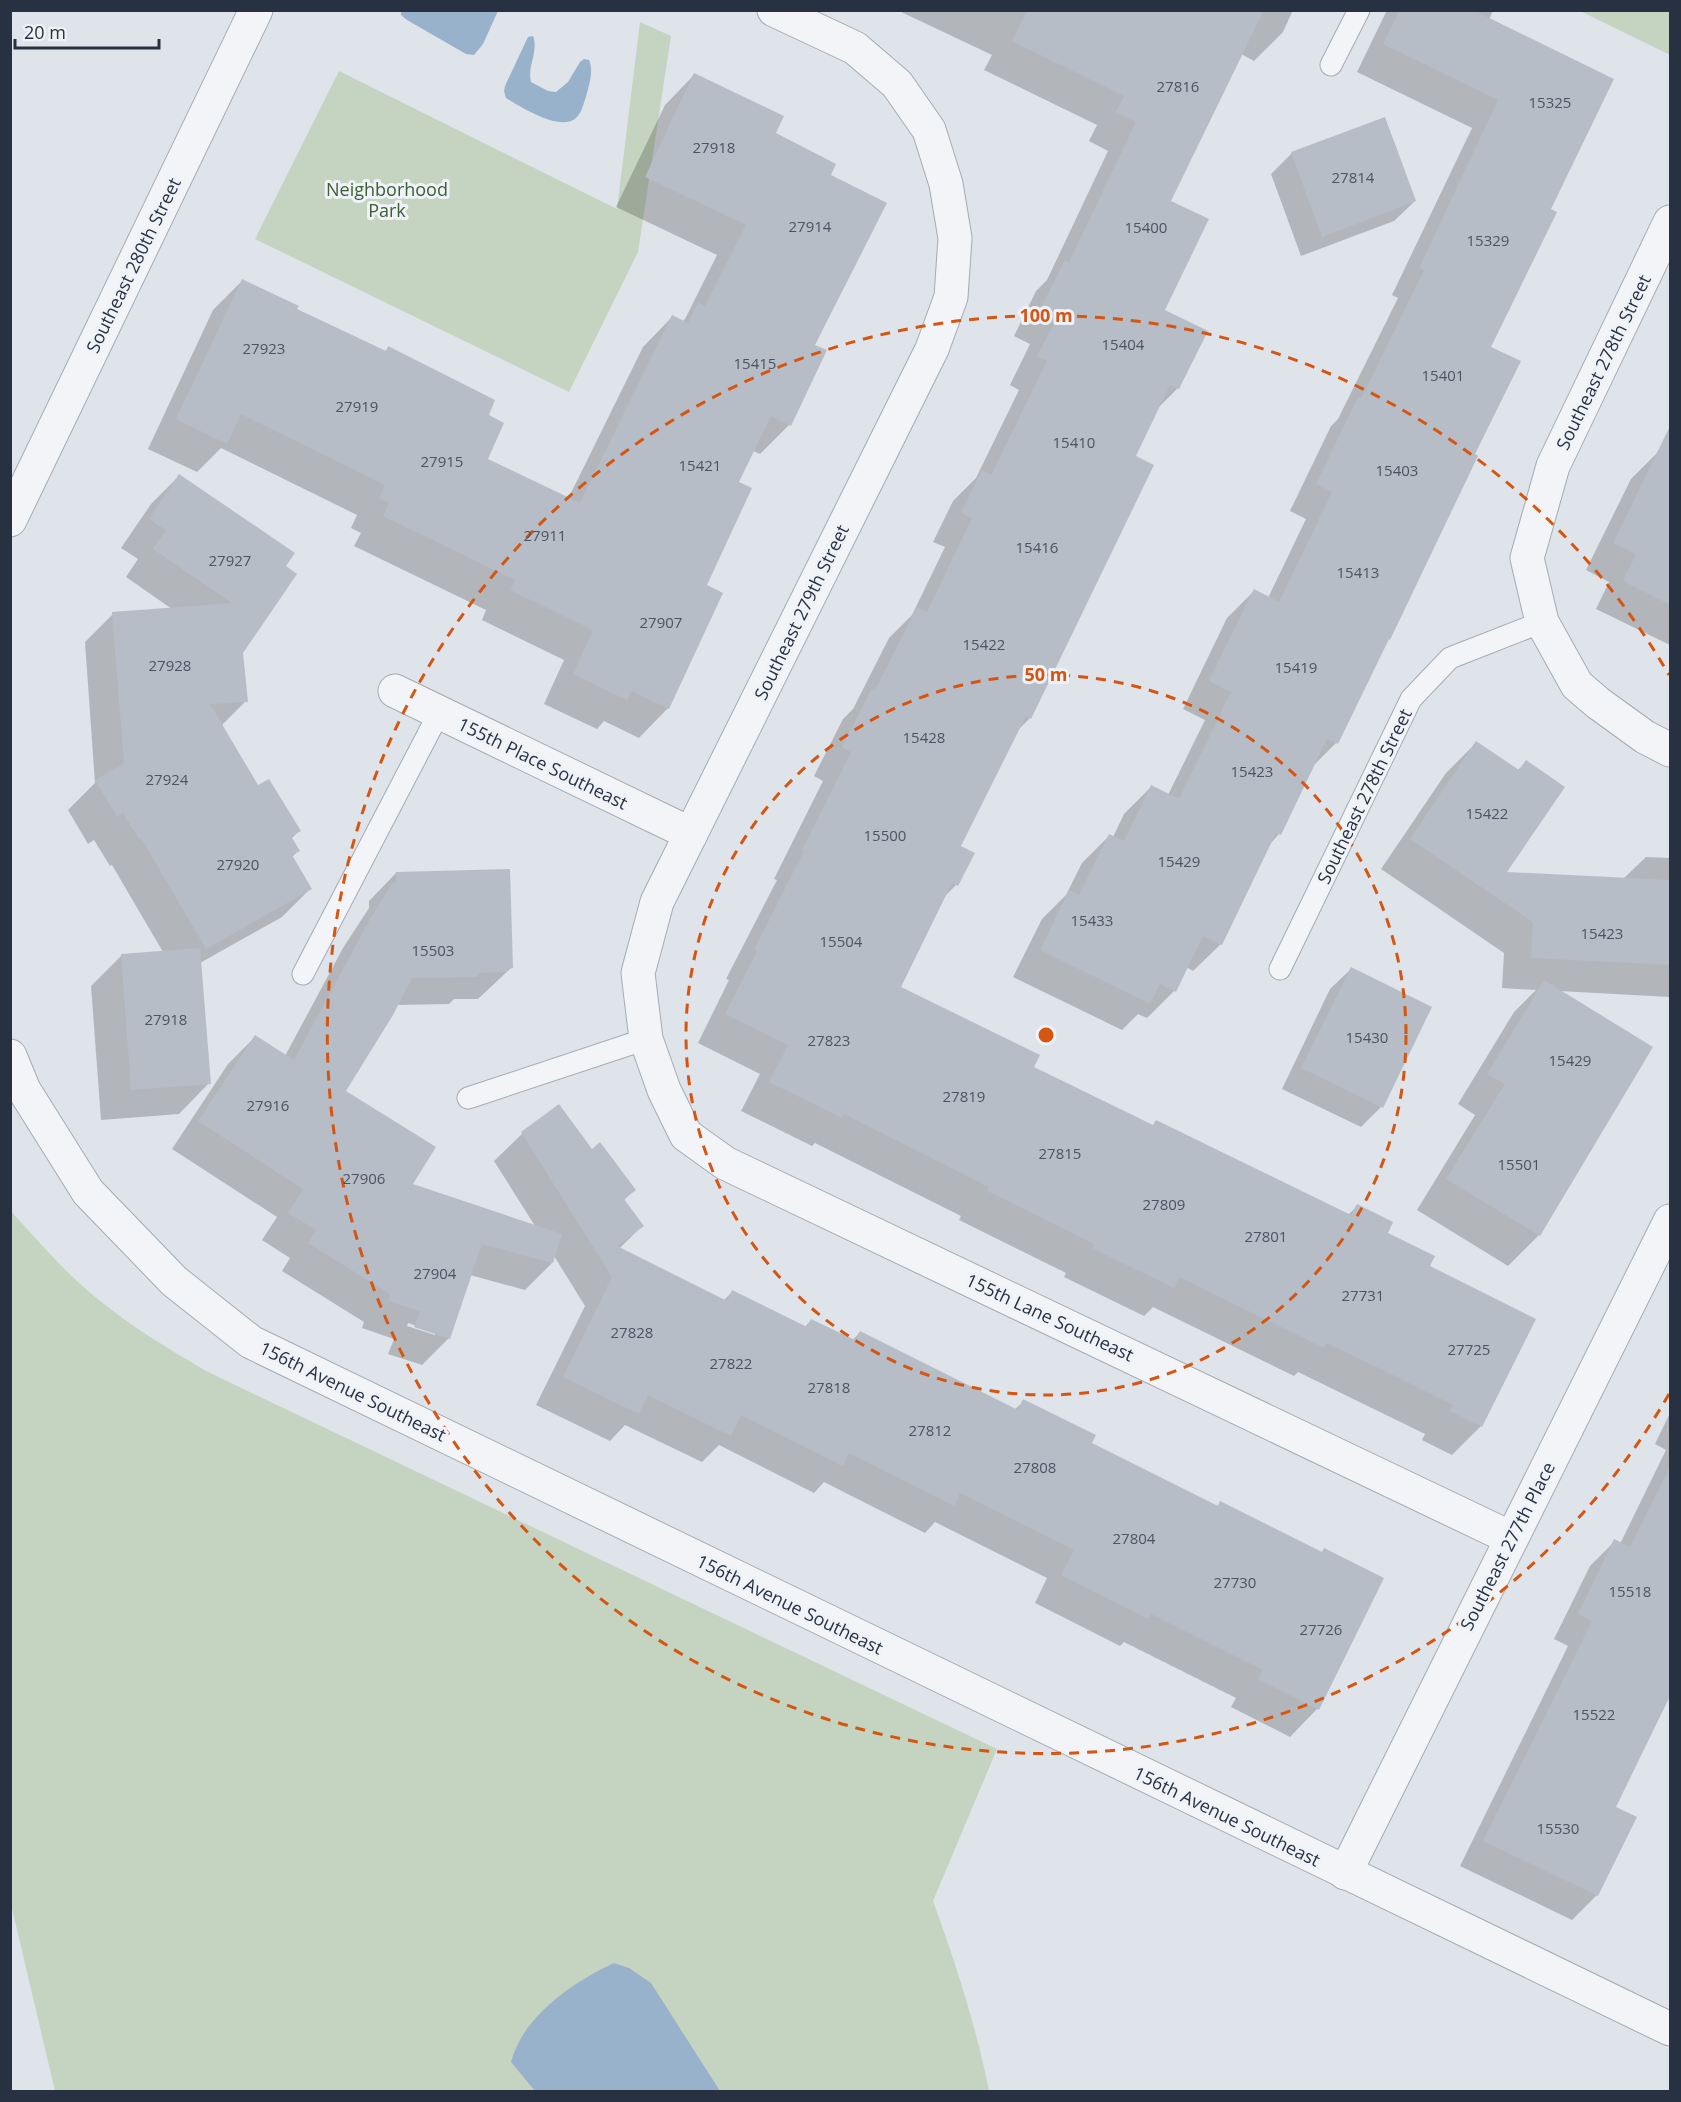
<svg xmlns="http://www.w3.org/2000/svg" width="1681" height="2102" font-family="'Open Sans',sans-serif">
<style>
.green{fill:#c5d4c0}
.water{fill:#98b2cc}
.shadow{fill:#0003;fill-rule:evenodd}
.building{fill:#b6bdc7}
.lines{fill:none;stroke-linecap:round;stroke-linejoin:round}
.service-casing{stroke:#a4abb4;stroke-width:23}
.minor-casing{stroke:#a4abb4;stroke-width:35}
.tertiary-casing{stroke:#a4abb4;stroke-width:35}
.service{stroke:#f2f4f8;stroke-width:21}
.minor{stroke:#f2f4f8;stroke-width:33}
.tertiary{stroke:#f2f4f8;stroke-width:33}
.ring{fill:none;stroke:#d55511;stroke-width:3;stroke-dasharray:10 8}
.labels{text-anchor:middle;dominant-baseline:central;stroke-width:6;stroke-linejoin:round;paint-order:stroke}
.number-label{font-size:15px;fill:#4b5463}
.park-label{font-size:18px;fill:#3c5e34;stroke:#eff2f7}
.street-label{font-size:18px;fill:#273142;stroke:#eff2f7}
.centre{fill:#d55511;stroke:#eff2f7;stroke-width:3}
.ring-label{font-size:18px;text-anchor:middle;font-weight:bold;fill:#d55511;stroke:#eff2f7;stroke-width:6;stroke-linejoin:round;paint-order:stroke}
</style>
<rect width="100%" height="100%" fill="#dfe4ea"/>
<g class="green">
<path d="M1580 11H1670V55Z"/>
<path d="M640 22 671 36 638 252 569 392 255 239 339 71 617 209Z"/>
<path d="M10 1210C37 1240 63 1270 94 1296 129 1325 167 1348 206 1371L997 1749 933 1901C956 1964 976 2026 989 2091H55L10 1900Z"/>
</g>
<g class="water">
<path d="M401 10H498V11L483 44 474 55 466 54 407 20 401 15Z"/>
<path d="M533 36C539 51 527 66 531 82L548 91 556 92 568 82 580 62 584 59 589 60C594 71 589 85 586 97 583 104 582 113 576 118 560 132 521 107 506 98L504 91 505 86 528 37Z"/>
<path d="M614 1963 629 1968 651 1983 720 2091H535L511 2062C523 2016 573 1982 614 1963Z"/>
</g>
<g class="shadow">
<path d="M897 10H1293L1283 32 1254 61 1241 54 1169 202 1163 311 1178 388 1157 409 1134 456 1030 718 1017 731 959 847 956 885 943 898 899 987 1032 1067 1152 1126 1348 1215 1357 1206 1386 1233 1428 1267 1481 1426 1452 1455 1422 1440 1425 1434 1298 1372 1294 1376 1153 1307 1144 1316 1064 1277 1066 1273 959 1220 961 1216 815 1143 812 1146 741 1111 760 1074 698 1043 729 980 726 979 777 880 774 879 823 781 814 776 843 719 853 709 889 638 912 615 945 547 933 542 953 501 976 478 1019 390 1010 385 1030 344 1014 336 1036 291 1047 280 1108 151 1089 141 1097 125 984 70 992 55Z"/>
<path d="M1387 10H1493L1489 20 1549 209 1489 347 1336 743 1312 767 1279 834 1269 845 1221 944 1193 971 1186 967 1174 991 1147 1018 1138 1014 1122 1030 1013 977 1042 919 1066 895 1082 863 1109 836 1113 837 1124 814 1151 787 1168 795 1205 720 1183 709 1227 618 1254 591 1268 598 1306 519 1290 511 1331 426 1338 419 1398 298 1392 295 1472 128 1357 72Z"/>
<path d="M694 75 829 176 813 345 789 425 760 454 753 451 737 483 668 708 639 738 604 721 597 729 544 704 564 660 482 620 486 610 354 546 361 533 351 528 357 515 221 448 197 472 148 449 213 310 242 281 295 310 384 352 389 348 487 416 486 459 568 499 643 347 672 317 682 322 685 319 717 255 616 207 665 105Z"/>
<path d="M1292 153 1415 201 1394 221 1301 256 1271 174Z"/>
<path d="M1659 451 1670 457V645L1596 609 1609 582 1586 570 1631 479Z"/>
<path d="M179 476 284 567 242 652 246 701 221 726 258 787 299 831 291 839 298 851 292 857 310 889 282 917 200 963 209 1083 179 1114 101 1120 91 986 122 955 163 952 112 865 110 866 94 840 88 844 68 810 95 783 85 642 113 614 172 609 126 577 138 559 121 548 151 504Z"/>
<path d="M1476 743 1517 771 1526 762 1505 873 1623 879 1646 857 1670 858V997L1559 991 1651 1047 1539 1235 1508 1266 1417 1210 1475 1115 1458 1104 1514 1012 1536 990 1502 988 1504 953 1381 869 1446 773Z"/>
<path d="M396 873 511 968 478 999H454L449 1004 397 1005 344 1092 411 1185 535 1226 494 1161 522 1134 559 1106 592 1151 634 1190 623 1201 642 1226 619 1249 723 1301 732 1292 804 1328 811 1320 852 1341 860 1332 1014 1410 1024 1401 1090 1444 1217 1507 1220 1503 1321 1553 1324 1550 1317 1709 1290 1737 1231 1707 1236 1698 1124 1642 1120 1646 1035 1603 1047 1578 935 1522 925 1533 824 1482 814 1493 719 1445 702 1462 625 1425 610 1441 536 1405 585 1306 554 1256 552 1263 525 1290 470 1275 449 1338 422 1365 388 1354 394 1339 362 1328 364 1322 282 1271 290 1258 262 1240 277 1217 172 1149 228 1064 255 1037 285 1056 343 948 369 908V901ZM408 1323 435 1332V1335L407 1326Z"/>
<path d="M1351 969 1381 1107 1361 1127 1282 1089 1330 989Z"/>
<path d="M1670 1413V1691L1614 1808 1597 1895 1572 1920 1460 1866 1568 1646 1554 1639 1590 1566 1615 1541 1620 1544 1666 1450 1655 1444Z"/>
</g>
<g class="building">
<path d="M1027 10H1264L1171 201 1209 219 1165 310 1208 331 1179 389 1170 385 1136 456 1154 465 1031 719 1026 716 961 846 975 853 958 886 952 883 901 987 1040 1055 1034 1067 1153 1125 1156 1120 1351 1215 1357 1204 1393 1222 1388 1233 1435 1256 1430 1266 1536 1319 1482 1427 1450 1411 1453 1405 1379 1368 1326 1343 1324 1348 1179 1277 1174 1288 1092 1248 1094 1244 987 1191 989 1187 844 1114 842 1118 769 1082 788 1045 725 1014 757 951 754 950 804 851 802 850 851 752 842 747 872 688 875 690 917 607 927 612 972 518 961 513 982 470 991 475 1047 361 1037 356 1058 316 1041 307 1065 260 1069 262 1136 122 1116 112 1124 96 1012 41Z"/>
<path d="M1400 10H1473L1614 79 1551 209 1557 212 1491 347 1521 361 1475 454 1478 456 1390 640 1389 639 1338 744 1327 739 1281 835 1276 833 1222 945 1203 936 1176 992 1160 984 1150 1004 1040 950 1069 890 1079 895 1109 834 1124 841 1151 785 1179 799 1231 692 1209 681 1254 589 1279 602 1332 492 1316 484 1358 397 1361 399 1424 270 1419 268 1498 100 1383 44Z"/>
<path d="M694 73 784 116 776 133 836 164 831 175 887 203 815 345 827 350 791 426 771 416 739 482 752 488 707 585 723 593 669 709 632 691 627 700 573 674 593 630 510 590 515 580 383 516 389 503 379 498 385 485 241 414 227 444 176 419 242 279 299 306 297 309 386 351 388 346 495 400 489 415 504 423 488 459 580 503 672 315 688 323 698 303 705 306 746 225 645 177Z"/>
<path d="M1385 117 1416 201 1322 237 1291 152Z"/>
<path d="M1671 424V605L1623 581 1636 554 1613 543Z"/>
<path d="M179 474 295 553 286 566 297 574 243 653 248 702 210 704 258 785 269 779 301 831 291 836 300 851 292 855 312 889 206 949 141 838 139 839 123 813 117 817 95 780 124 763 112 612 232 603 153 549 166 530 149 519Z"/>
<path d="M1476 741 1519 770 1526 760 1565 787 1507 872 1671 880V965L1531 958 1533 922 1410 839Z"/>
<path d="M510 869 513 968 507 969V972L478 973V977L412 978 393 1015 346 1091 436 1147 413 1184 562 1234 553 1263 482 1244 450 1339 414 1327 420 1311 388 1301 390 1294 308 1243 316 1230 288 1213 303 1189 198 1121 255 1035 294 1060 370 919 392 883H396V872Z"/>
<path d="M200 948 211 1084 131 1090 121 954Z"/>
<path d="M1351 967 1432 1007 1383 1108 1301 1068Z"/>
<path d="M1544 980 1653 1047 1540 1236 1446 1179 1505 1084 1487 1074Z"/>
<path d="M559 1104 592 1149 600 1142 636 1190 624 1199 644 1226 617 1246 727 1301 732 1290 807 1327 811 1319 855 1340 860 1331 1018 1410 1023 1399 1096 1435 1092 1443 1218 1506 1220 1501 1322 1552 1324 1548 1384 1578 1319 1710 1258 1679 1263 1670 1151 1614 1148 1619 1061 1575 1074 1550 960 1493 954 1506 849 1453 843 1466 741 1415 731 1436 648 1395 639 1414 563 1377 612 1277 521 1132Z"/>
<path d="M1671 1465V1694L1616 1807 1637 1817 1598 1896 1483 1841 1592 1621 1578 1614 1614 1539 1630 1547Z"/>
</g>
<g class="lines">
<g class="service-casing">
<g id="service">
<path d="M1331 65 1359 10"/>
<path d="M1280 969 1411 699 1450 658 1542 622"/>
<path d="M303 974 439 713"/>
<path d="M468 1098 646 1039"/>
</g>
</g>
<g class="minor-casing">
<g id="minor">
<path d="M774 10 855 48 897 84 929 130 946 184 955 238 951 297 932 349 657 902 638 973 646 1039 664 1090 686 1135 725 1163 1511 1538"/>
<path d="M1670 222 1553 466 1527 558 1542 622 1577 685 1598 703 1645 737 1670 750"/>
<path d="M395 691 691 834"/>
<path d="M1345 1873 1670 1221"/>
</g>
</g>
<g class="tertiary-casing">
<g id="tertiary">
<path d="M10 520 256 10"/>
<path d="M10 1056 24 1090 88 1192 174 1281 251 1342 1670 2029"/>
</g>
</g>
<use href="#service" class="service"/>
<use href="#minor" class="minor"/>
<use href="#tertiary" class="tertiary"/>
</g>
<g class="ring">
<circle cx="1046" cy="1035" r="360"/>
<path d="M1669 1394A719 719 0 1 1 1669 675"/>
</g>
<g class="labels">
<g class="number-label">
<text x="1178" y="86">27816</text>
<text x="1550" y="102">15325</text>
<text x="714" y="147">27918</text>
<text x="1353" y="177">27814</text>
<text x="810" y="226">27914</text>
<text x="1146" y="227">15400</text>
<text x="1488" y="240">15329</text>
<text x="1123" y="344">15404</text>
<text x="264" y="348">27923</text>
<text x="755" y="363">15415</text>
<text x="1443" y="375">15401</text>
<text x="357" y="406">27919</text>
<text x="1074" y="442">15410</text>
<text x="442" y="461">27915</text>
<text x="700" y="465">15421</text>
<text x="1397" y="470">15403</text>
<text x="545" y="535">27911</text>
<text x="1037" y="547">15416</text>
<text x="230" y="560">27927</text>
<text x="1358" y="572">15413</text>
<text x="661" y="622">27907</text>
<text x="984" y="644">15422</text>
<text x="170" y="665">27928</text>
<text x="1296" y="667">15419</text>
<text x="924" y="737">15428</text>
<text x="1252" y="771">15423</text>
<text x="167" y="779">27924</text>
<text x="1487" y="813">15422</text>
<text x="885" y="835">15500</text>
<text x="1179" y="861">15429</text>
<text x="238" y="864">27920</text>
<text x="1092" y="920">15433</text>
<text x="1602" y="933">15423</text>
<text x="841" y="941">15504</text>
<text x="433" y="950">15503</text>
<text x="166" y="1019">27918</text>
<text x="1367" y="1037">15430</text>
<text x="829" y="1040">27823</text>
<text x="1570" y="1060">15429</text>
<text x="964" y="1096">27819</text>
<text x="268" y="1105">27916</text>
<text x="1060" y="1153">27815</text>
<text x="1519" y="1164">15501</text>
<text x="364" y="1178">27906</text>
<text x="1164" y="1204">27809</text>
<text x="1266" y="1236">27801</text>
<text x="435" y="1273">27904</text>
<text x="1363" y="1295">27731</text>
<text x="632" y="1332">27828</text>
<text x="1469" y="1349">27725</text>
<text x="731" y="1363">27822</text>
<text x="829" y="1387">27818</text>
<text x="930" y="1430">27812</text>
<text x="1035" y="1467">27808</text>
<text x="1134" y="1538">27804</text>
<text x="1235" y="1582">27730</text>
<text x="1630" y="1591">15518</text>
<text x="1321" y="1629">27726</text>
<text x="1594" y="1714">15522</text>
<text x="1558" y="1828">15530</text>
</g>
<g class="park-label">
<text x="387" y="189">Neighborhood<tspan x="387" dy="21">Park</tspan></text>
</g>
<g class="street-label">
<text transform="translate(133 265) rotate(-64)">Southeast 280th Street</text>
<text transform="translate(1603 362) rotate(-64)">Southeast 278th Street</text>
<text transform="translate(801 612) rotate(-64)">Southeast 279th Street</text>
<text transform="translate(543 763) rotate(26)">155th Place Southeast</text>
<text transform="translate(1364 796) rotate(-64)">Southeast 278th Street</text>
<text transform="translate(1050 1317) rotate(25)">155th Lane Southeast</text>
<text transform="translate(353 1391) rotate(26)">156th Avenue Southeast</text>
<text transform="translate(1507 1546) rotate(-63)">Southeast 277th Place</text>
<text transform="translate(790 1604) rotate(26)">156th Avenue Southeast</text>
<text transform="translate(1227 1816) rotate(26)">156th Avenue Southeast</text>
</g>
</g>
<circle cx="1046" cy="1035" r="9" class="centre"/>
<g class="ring-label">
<text x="1046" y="322">100 m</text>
<text x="1046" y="681">50 m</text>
</g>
<rect width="1681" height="2102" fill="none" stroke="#273142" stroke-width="24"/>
<path d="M15 39v9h144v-9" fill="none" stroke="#273142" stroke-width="3"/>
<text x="24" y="39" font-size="18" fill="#273142" stroke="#eff2f7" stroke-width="4.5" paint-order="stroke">20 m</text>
</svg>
